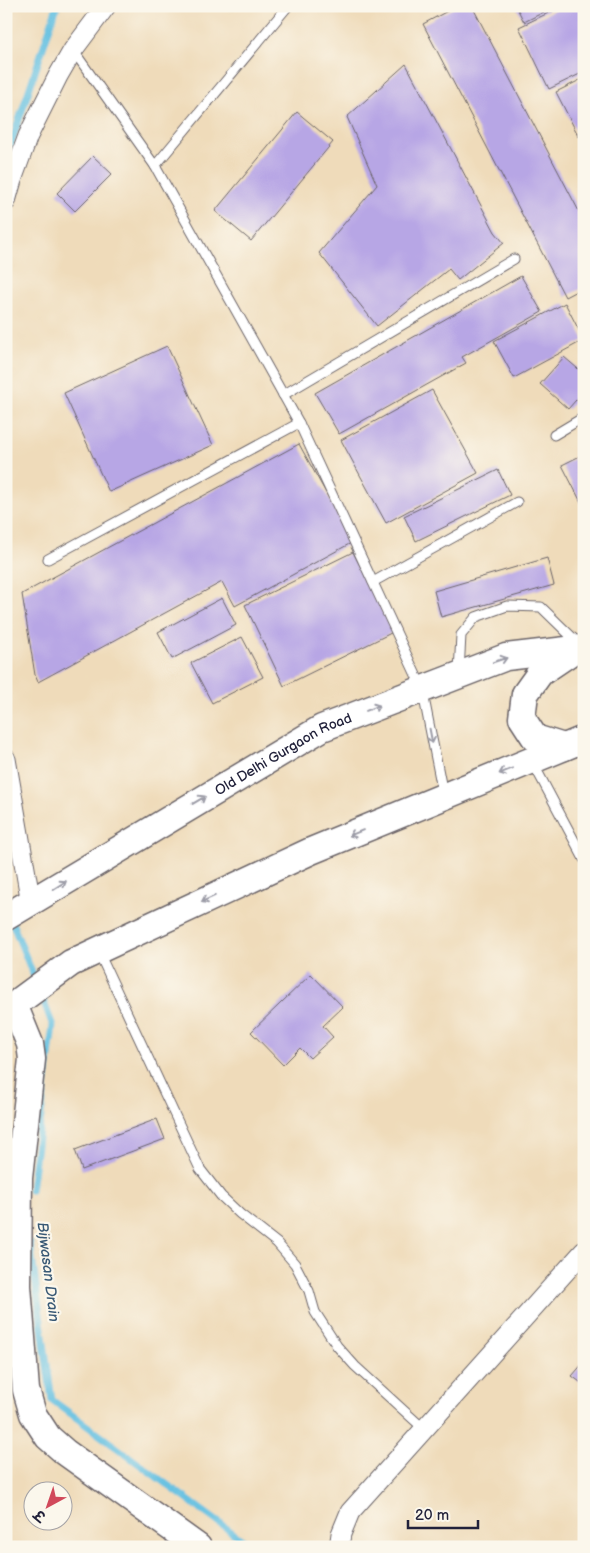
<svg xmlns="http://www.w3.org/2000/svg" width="590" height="1553" font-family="'Balsamiq Sans','Playpen Sans Deva',sans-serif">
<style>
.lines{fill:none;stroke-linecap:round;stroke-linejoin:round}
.stream{stroke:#63c0e1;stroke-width:7}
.building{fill:#b7a6e5}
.lane-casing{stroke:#6a6367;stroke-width:11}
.street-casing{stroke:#6a6367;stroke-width:21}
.secondary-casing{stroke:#6a6367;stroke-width:29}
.lane{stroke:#fff;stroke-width:9}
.street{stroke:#fff;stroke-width:19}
.secondary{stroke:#fff;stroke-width:26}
.oneway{stroke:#9c9ca7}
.labels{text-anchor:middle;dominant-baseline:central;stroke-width:4.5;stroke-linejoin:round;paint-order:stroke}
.street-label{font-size:14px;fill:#22223b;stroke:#fbf7ec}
.water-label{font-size:15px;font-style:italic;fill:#395975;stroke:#fbf7ec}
</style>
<rect width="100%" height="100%" fill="#fbf7ec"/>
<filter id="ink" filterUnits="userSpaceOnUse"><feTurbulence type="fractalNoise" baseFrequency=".02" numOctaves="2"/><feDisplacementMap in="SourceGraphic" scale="10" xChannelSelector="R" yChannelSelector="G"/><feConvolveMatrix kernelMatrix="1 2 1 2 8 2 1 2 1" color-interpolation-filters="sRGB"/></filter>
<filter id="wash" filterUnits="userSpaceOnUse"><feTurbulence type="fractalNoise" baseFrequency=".0096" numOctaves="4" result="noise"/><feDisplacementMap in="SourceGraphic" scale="20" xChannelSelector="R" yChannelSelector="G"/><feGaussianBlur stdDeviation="1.12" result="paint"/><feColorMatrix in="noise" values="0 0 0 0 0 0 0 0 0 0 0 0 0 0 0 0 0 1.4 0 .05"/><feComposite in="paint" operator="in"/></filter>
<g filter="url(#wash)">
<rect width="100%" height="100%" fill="#efdbba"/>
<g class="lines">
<g class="stream">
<path d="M6 159 57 6"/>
<path d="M11 920 36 982"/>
<path d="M31 1190 53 1026 40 992"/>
<path d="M30 1243 52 1400 252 1547"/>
</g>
</g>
<g id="blocks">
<g class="building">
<path d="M457 6H472L584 221V287L565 297 423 24Z"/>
<path d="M516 6H556L524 22Z"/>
<path d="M563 6H584V72L549 89 519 27Z"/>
<path d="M406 64 495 232 504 243 458 280 449 269 377 326 319 253 377 185 347 117Z"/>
<path d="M584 78V135L579 137 556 92Z"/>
<path d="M297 112 333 142 251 241 215 211Z"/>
<path d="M93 156 112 174 75 211 57 193Z"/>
<path d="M521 276 542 312 462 357 466 363 339 434 315 393Z"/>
<path d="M565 303 584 340 514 378 494 341Z"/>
<path d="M167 346 213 445 109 492 64 393Z"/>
<path d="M564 357 584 374V391L568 409 540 384Z"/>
<path d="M432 390 478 473 386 523 341 440Z"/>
<path d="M299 444 353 542 235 606 222 582 38 682 35 675 22 594Z"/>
<path d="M584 454V508L562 465Z"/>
<path d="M498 470 510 495 416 541 404 516Z"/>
<path d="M353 552 393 632 284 686 245 605Z"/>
<path d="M547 558 554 585 441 617 434 591Z"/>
<path d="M222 598 236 625 172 659 158 632Z"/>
<path d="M242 637 263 677 212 703 191 663Z"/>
<path d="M311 974 343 1007 323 1026 333 1037 310 1058 300 1048 283 1065 251 1032Z"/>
<path d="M157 1119 165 1139 82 1170 75 1150Z"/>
<path d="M584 1362V1385L572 1376Z"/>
</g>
</g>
</g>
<g filter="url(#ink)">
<use href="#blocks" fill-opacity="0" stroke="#6a6367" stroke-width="1"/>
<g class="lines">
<g class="lane-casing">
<g id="lane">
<path d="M73 50 155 166 299 423 422 688 443 794"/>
<path d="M155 166 288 6"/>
<path d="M283 395 514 259"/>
<path d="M554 435 584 417"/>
<path d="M48 559 299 423"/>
<path d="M373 582 517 502"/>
<path d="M459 672 461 635 476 617 507 606 541 607 578 643"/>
<path d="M533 763 584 859"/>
<path d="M99 953 200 1169 221 1196 240 1214 277 1243 295 1264 309 1291 315 1312 337 1346 355 1366 424 1429"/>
</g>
</g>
<g class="street-casing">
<g id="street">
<path d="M6 201 12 180 28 136 58 76 73 50 106 6"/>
<path d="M6 759 31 903"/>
<path d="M339 1547 341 1534 350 1512 584 1251"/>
</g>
</g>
<g class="secondary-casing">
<g id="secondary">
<path d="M564 747 535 738 522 718 525 694 540 673 571 652"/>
<path id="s1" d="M6 917 322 728 506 657 584 648"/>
<path d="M15 1007 30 1044 32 1059 19 1178 18 1286 26 1390 33 1414 48 1437 65 1452 198 1547"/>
<path d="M6 1013 22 999 71 963 311 851 584 739"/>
</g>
</g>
<use href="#lane" class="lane"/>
<use href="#street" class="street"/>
<use href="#secondary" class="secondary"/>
</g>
<defs><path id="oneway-shaft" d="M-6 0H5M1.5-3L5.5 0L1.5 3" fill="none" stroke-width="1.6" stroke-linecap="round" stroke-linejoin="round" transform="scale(1.25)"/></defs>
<g class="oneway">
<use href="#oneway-shaft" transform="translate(500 660) rotate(-18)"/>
<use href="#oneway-shaft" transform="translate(373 708) rotate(-22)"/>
<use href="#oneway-shaft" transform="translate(431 736) rotate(79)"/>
<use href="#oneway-shaft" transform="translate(506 771) rotate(158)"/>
<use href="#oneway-shaft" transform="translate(199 800) rotate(-31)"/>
<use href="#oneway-shaft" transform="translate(356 833) rotate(158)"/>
<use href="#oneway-shaft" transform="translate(60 885) rotate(-32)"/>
<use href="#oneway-shaft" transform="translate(208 899) rotate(155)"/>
</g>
</g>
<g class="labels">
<g class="street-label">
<text stroke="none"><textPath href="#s1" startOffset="322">Old Delhi Gurgaon Road</textPath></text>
</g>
<g class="water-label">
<text transform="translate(48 1272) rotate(83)">Bijwasan Drain</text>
</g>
</g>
<rect width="590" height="1553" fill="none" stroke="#fbf7ec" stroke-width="25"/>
<g transform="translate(48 1506) rotate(220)"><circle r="24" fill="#fbf7ec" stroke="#a4a2a5"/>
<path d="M0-4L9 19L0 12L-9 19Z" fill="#d1495b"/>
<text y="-8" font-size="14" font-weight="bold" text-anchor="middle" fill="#22223b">उ</text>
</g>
<path d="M408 1520v8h70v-8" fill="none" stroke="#22223b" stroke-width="2.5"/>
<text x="415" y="1520" font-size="15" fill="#22223b" stroke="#fbf7ec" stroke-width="4" paint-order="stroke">20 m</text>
</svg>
